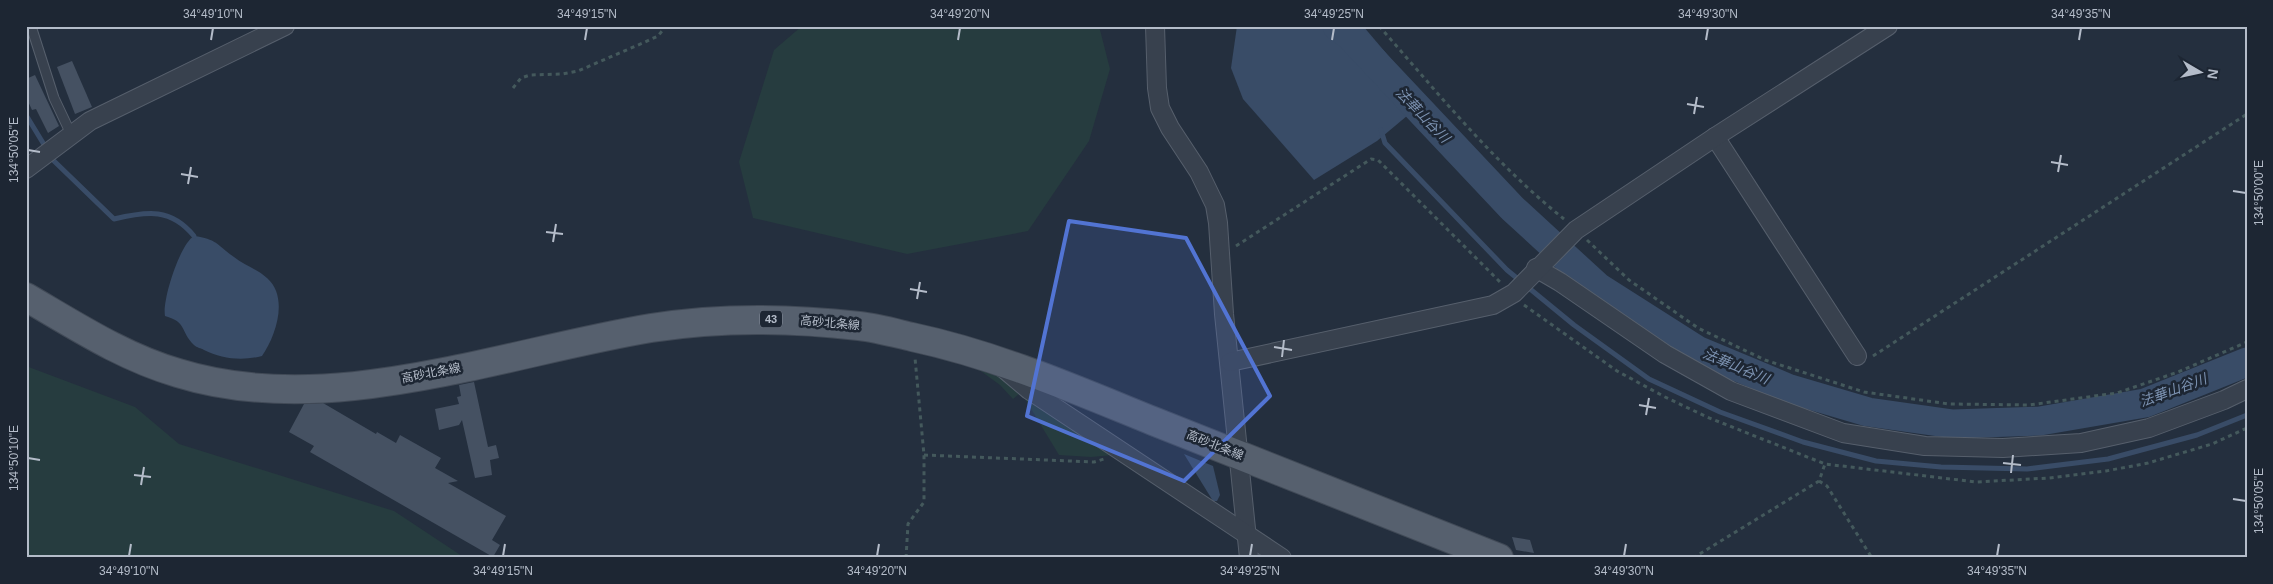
<svg xmlns="http://www.w3.org/2000/svg" width="2273" height="584" font-family="Arial,'Noto Sans JP',sans-serif">
<style>
.green{fill:#263c3f}
.water{fill:#394c67}
.lines{fill:none;stroke-linecap:round;stroke-linejoin:round}
.stream{stroke:#394c67;stroke-width:5}
.river{stroke:#394c67;stroke-width:29}
.building{fill:#455162}
.service-casing{stroke:#565f6c;stroke-width:11}
.minor-casing{stroke:#565f6c;stroke-width:20}
.primary-casing{stroke:#414a57;stroke-width:30}
.path{stroke:#44595c;stroke-width:3;stroke-dasharray:4 4;stroke-linecap:butt}
.service{stroke:#38414e;stroke-width:9}
.minor{stroke:#38414e;stroke-width:18}
.primary{stroke:#56606e;stroke-width:28}
.marked{fill:#5274d3;fill-opacity:0.2;stroke:#5274d3;stroke-width:4;stroke-linejoin:round}
.ticks{fill:none;stroke:#b4bcc9;stroke-width:2}
.labels{text-anchor:middle;dominant-baseline:central;stroke-width:5;stroke-linejoin:round;paint-order:stroke}
.shield{fill:#1d2633;stroke:#878f9c;stroke-width:1}
.shield-label{font-size:11px;font-weight:bold;fill:#b4bcc9}
.street-label{font-size:12px;fill:#b4bcc9;stroke:#1d2633}
.water-label{font-size:14px;font-style:italic;fill:#7c92b1;stroke:#1d2633}
.neatline{fill:none;stroke:#b4bcc9;stroke-width:2}
.ticks-label{font-size:12px;text-anchor:middle;fill:#b4bcc9}
</style>
<rect width="100%" height="100%" fill="#242f3e"/>
<g class="green">
<path d="M802 26H1099L1110 69 1089 141 1028 231 907 254 753 218 739 162 774 50Z"/>
<path d="M26 366 135 407 179 444 394 511 465 558H26Z"/>
<path d="M988 366 1021 392 1013 399 1000 385 978 369Z"/>
<path d="M1022 394 1113 455 1091 457 1059 455Z"/>
</g>
<g class="water">
<path d="M1237 26H1363L1426 100 1377 141 1314 180 1243 99 1231 68Z"/>
<path d="M194 236C217 239 217 245 234 257 244 265 257 269 267 278 289 297 276 336 262 356 242 361 222 359 204 350 201 348 197 348 194 345 180 331 187 322 165 316 162 300 180 244 194 236Z"/>
<path d="M1184 454 1213 466 1220 495 1217 501H1213Z"/>
</g>
<g class="lines">
<g class="stream">
<path d="M26 115 54 161 114 219C148 211 171 208 194 236"/>
<path d="M1381 130 1385 143 1507 270 1574 325 1649 379 1720 412 1803 442 1876 461 1941 467 2027 469 2108 459 2197 435 2247 415"/>
</g>
<path class="river" d="M1337 26 1350 36 1512 208 1598 287 1697 350 1790 389 1868 412 1953 424 2040 421 2145 403 2247 362"/>
</g>
<g class="building">
<path d="M72 61 92 107 75 114 57 67Z"/>
<path d="M35 75 59 126 48 133 36 109 32 110 26 97V79Z"/>
<path d="M474 382 488 447 496 445 499 458 490 460 492 475 475 478 462 420 459 425 439 430 435 409 459 404 457 397 461 396 459 385Z"/>
<path d="M323 403 376 434 377 432 396 443 400 435 441 458 435 468 458 481 448 483 506 516 492 540 500 545 493 557 310 452 314 446 289 432 304 404Z"/>
<path d="M1512 537 1530 540 1534 553 1516 550Z"/>
</g>
<g class="lines">
<g class="service-casing">
<path id="service" d="M31 26 54 98 71 134"/>
</g>
<g class="minor-casing">
<g id="minor">
<path d="M1155 26 1157 88 1160 108 1170 128 1199 172 1215 205 1218 223 1224 314 1249 558"/>
<path d="M1715 137 1857 356"/>
<path d="M26 169 90 121 285 26"/>
<path d="M1536 268 1560 282 1665 354 1731 391 1843 433 1925 446 2003 448 2081 443 2149 428 2224 400 2247 389"/>
<path d="M1230 362 1493 305 1514 293 1576 230 1715 137 1888 26"/>
<path d="M1003 368 1029 390 1282 558"/>
</g>
</g>
<g class="primary-casing">
<path id="primary" d="M26 297C76 326 123 357 178 373 329 420 501 353 651 328 720 317 790 318 859 326 877 328 895 333 912 337 996 355 1074 389 1153 421 1268 467 1384 512 1499 558"/>
</g>
<g class="path">
<path d="M1379 26C1438 93 1494 163 1564 219"/>
<path d="M513 88 521 78 530 75 562 74 578 71 645 42 658 36 666 26"/>
<path d="M1587 240 1629 280 1698 328 1765 360 1864 392 1949 404 2029 405 2117 393 2178 372 2247 342"/>
<path d="M1236 246 1371 159 1378 160 1500 282"/>
<path d="M1524 305 1617 371 1665 397 1707 417 1825 464 1976 482 2049 478 2106 471 2148 463 2212 444 2247 428"/>
<path d="M1873 356 2247 114"/>
<path d="M924 455 1094 462 1104 459"/>
<path d="M1819 481 1827 486 1872 558"/>
<path d="M906 558 908 524 924 502V455L915 358"/>
<path d="M1693 558 1819 481 1825 464"/>
</g>
<use href="#service" class="service"/>
<use href="#minor" class="minor"/>
<use href="#primary" class="primary"/>
</g>
<path class="marked" d="M1069 221 1186 238 1270 396 1184 481 1027 416Z"/>
<path class="ticks" d="M211 40 213 28M585 40 587 28M958 40 960 28M1332 40 1334 28M1706 40 1708 28M2079 40 2081 28M1687 104 1704 107M1694 114 1697 97M28 150 40 152M2051 162 2068 165M2058 172 2061 155M181 174 198 177M188 184 191 167M2233 191 2246 193M546 232 563 234M553 242 556 224M910 289 927 292M917 299 920 282M1274 347 1292 350M1282 357 1284 340M1639 405 1656 408M1646 415 1649 398M28 458 40 460M2003 463 2021 465M2011 473 2013 455M134 475 151 477M141 485 144 467M2233 499 2246 501M129 556 131 544M503 556 505 544M877 556 879 544M1250 556 1252 544M1624 556 1626 544M1997 556 1999 544"/>
<g class="labels">
<rect class="shield" x="760" y="310.5" width="22" height="17" rx="4"/>
<g class="shield-label">
<text x="771" y="319">43</text>
</g>
<g class="street-label">
<text transform="translate(830 323) rotate(5)">高砂北条線</text>
<text transform="translate(431 373) rotate(-11)">高砂北条線</text>
<text transform="translate(1215 445) rotate(22)">高砂北条線</text>
</g>
<g class="water-label">
<text transform="translate(1423 115) rotate(46)">法華山谷川</text>
<text transform="translate(1736 366) rotate(23)">法華山谷川</text>
<text transform="translate(2173 390) rotate(-20)">法華山谷川</text>
</g>
</g>
<rect width="2273" height="584" fill="none" stroke="#1d2633" stroke-width="55"/>
<g transform="translate(2200 72) rotate(99)" stroke="#1d2633" stroke-width="4" paint-order="stroke">
<path d="M0-4L9 19L0 12L-9 19Z" fill="#b4bcc9"/>
<text y="-8" font-size="14" font-weight="bold" text-anchor="middle" fill="#b4bcc9">N</text>
</g>
<rect x="28" y="28" width="2218" height="528" class="neatline"/>
<g class="ticks-label">
<text x="213" y="18">34°49'10"N</text>
<text x="587" y="18">34°49'15"N</text>
<text x="960" y="18">34°49'20"N</text>
<text x="1334" y="18">34°49'25"N</text>
<text x="1708" y="18">34°49'30"N</text>
<text x="2081" y="18">34°49'35"N</text>
<text transform="translate(14 150) rotate(-90)" y="4">134°50'05"E</text>
<text transform="translate(2259 193) rotate(-90)" y="4">134°50'00"E</text>
<text transform="translate(14 458) rotate(-90)" y="4">134°50'10"E</text>
<text transform="translate(2259 501) rotate(-90)" y="4">134°50'05"E</text>
<text x="129" y="575">34°49'10"N</text>
<text x="503" y="575">34°49'15"N</text>
<text x="877" y="575">34°49'20"N</text>
<text x="1250" y="575">34°49'25"N</text>
<text x="1624" y="575">34°49'30"N</text>
<text x="1997" y="575">34°49'35"N</text>
</g>
</svg>
